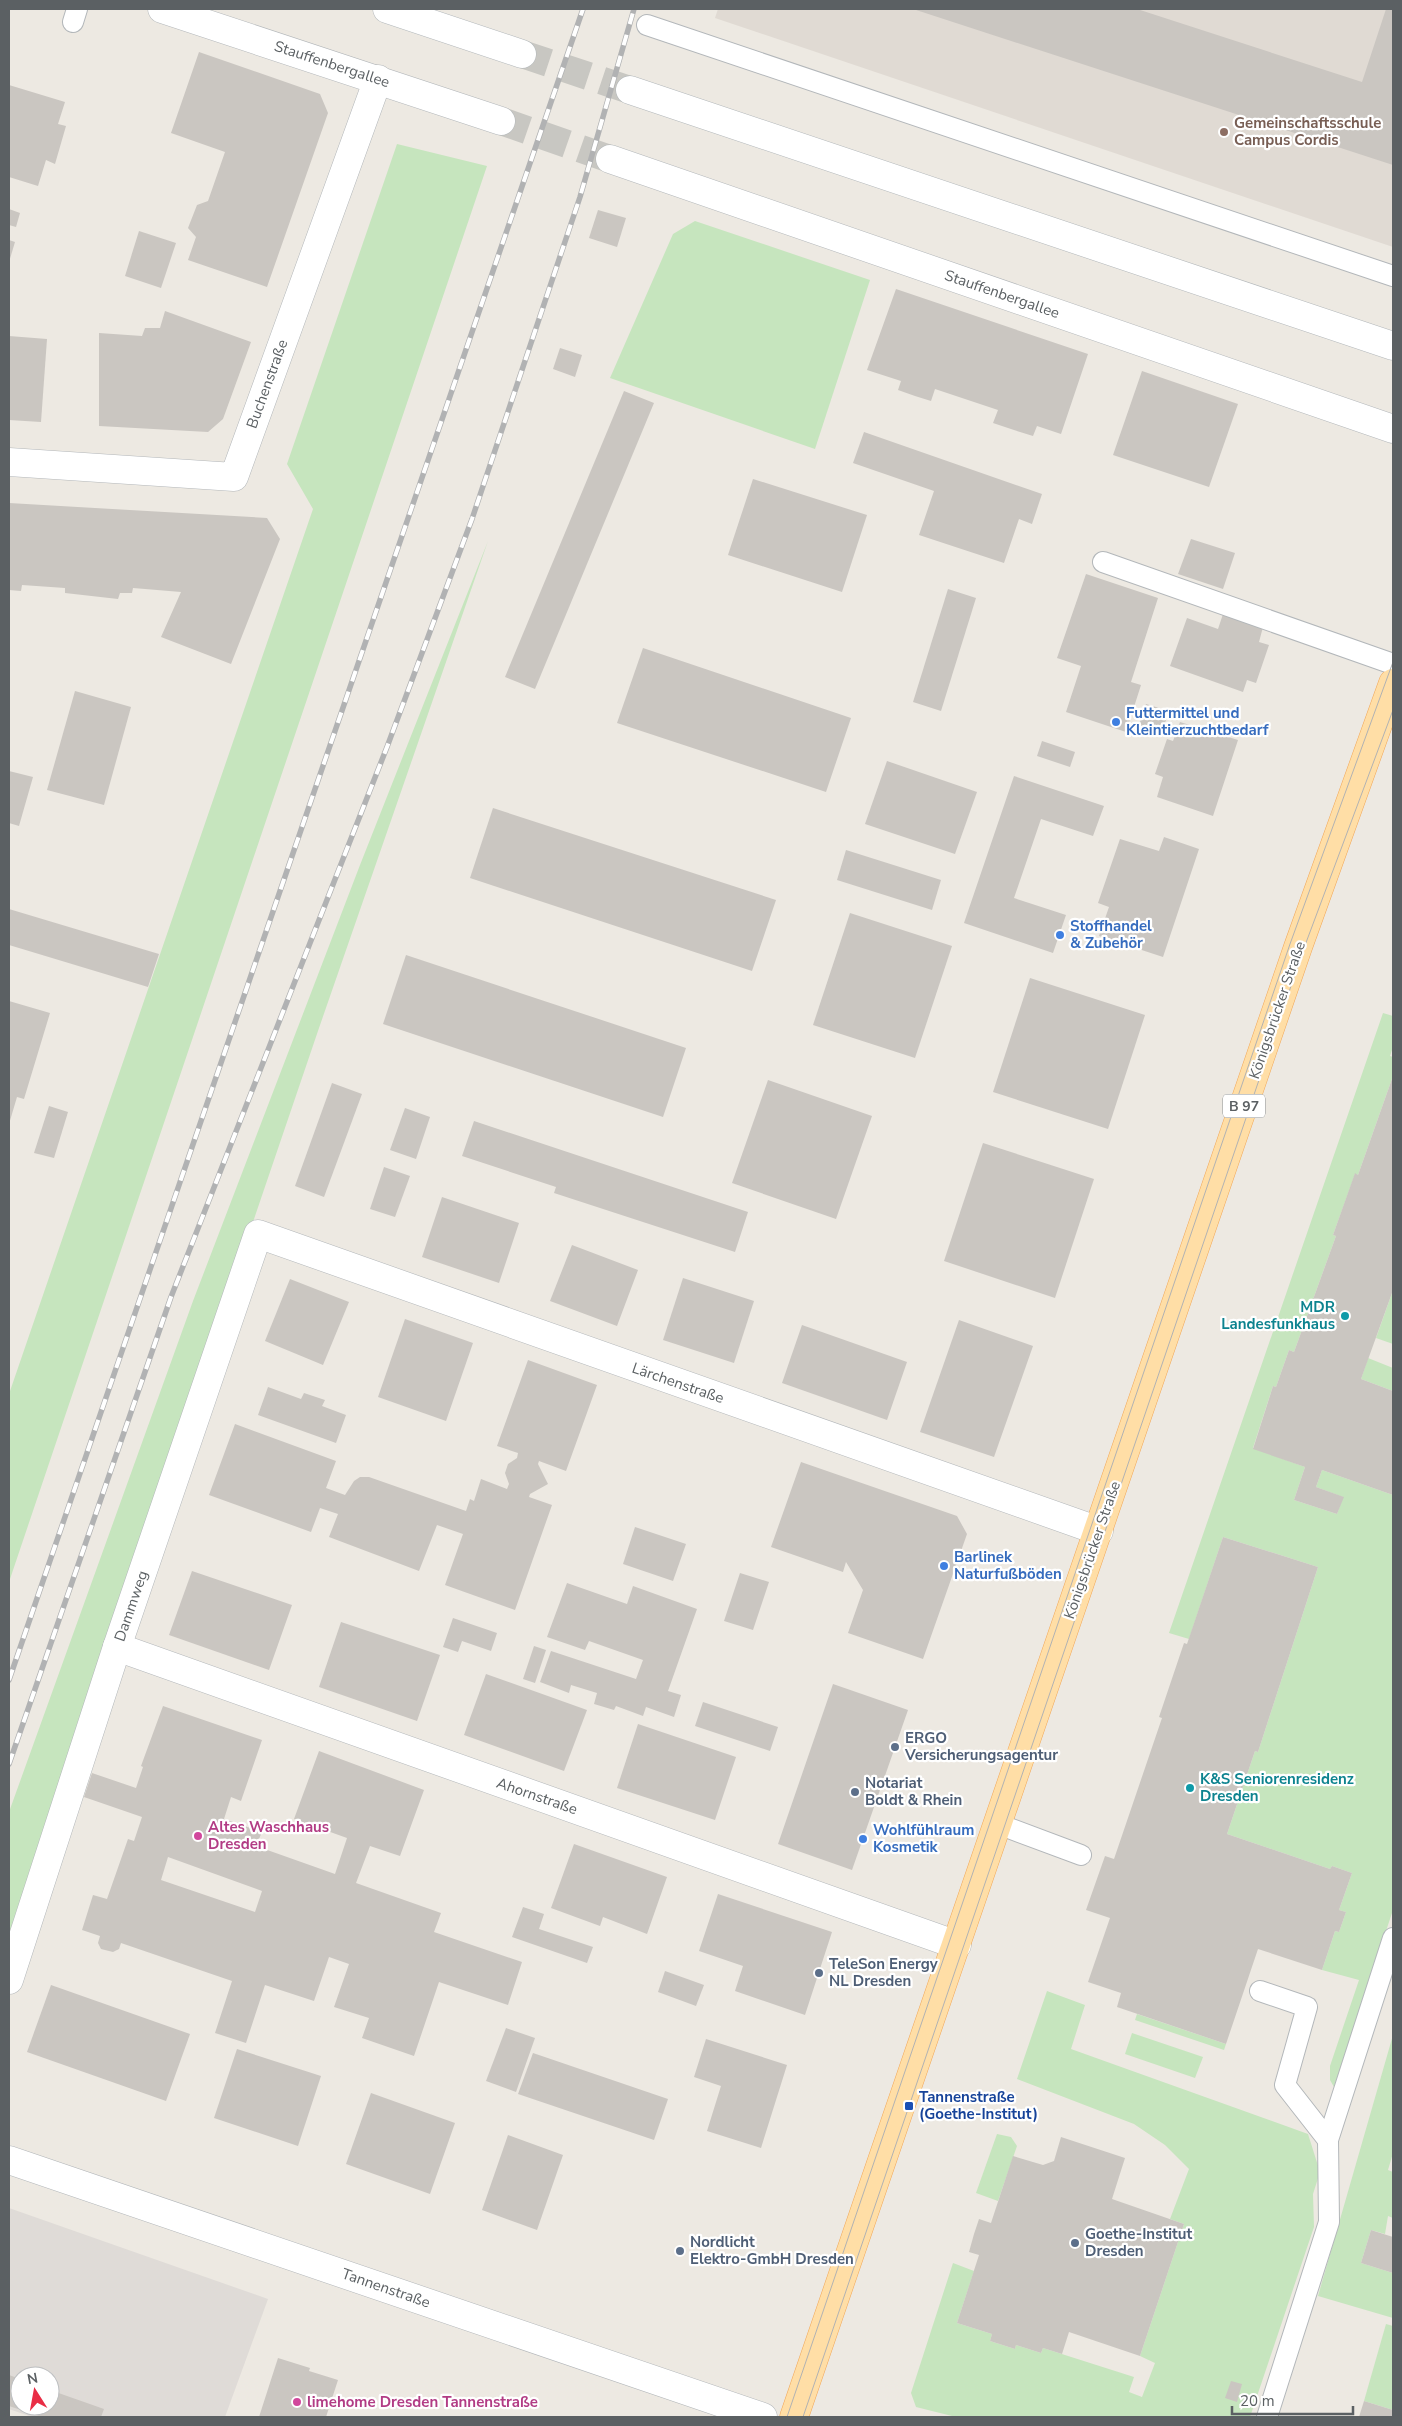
<svg xmlns="http://www.w3.org/2000/svg" width="1402" height="2426" font-family="'Nunito Sans',sans-serif">
<style>
.industrial{fill:#dfdbd7;fill-rule:evenodd}
.education{fill:#e0dad3}
.green{fill:#c6e5be}
.building{fill:#cac6c1;fill-rule:evenodd}
.lines{fill:none;stroke-linecap:round;stroke-linejoin:round}
.street-tunnel{stroke:#c8c7c2;stroke-width:28;stroke-dasharray:28 14;stroke-linecap:butt}
.secondary-tunnel{stroke:#c8c7c2;stroke-width:28;stroke-dasharray:28 14;stroke-linecap:butt}
.lane-casing{stroke:#b3b7ba;stroke-width:22}
.street-casing{stroke:#b3b7ba;stroke-width:29}
.secondary-casing{stroke:#b2b7ba;stroke-width:29}
.primary-casing{stroke:#f1a758;stroke-width:29}
.lane{stroke:#fff;stroke-width:20}
.street{stroke:#fff;stroke-width:28}
.secondary{stroke:#fff;stroke-width:28}
.primary{stroke:#ffdea6;stroke-width:28}
.tram{stroke:#b1b2b3;stroke-width:1}
.rail-casing{stroke:#b1b2b3;stroke-width:5.5}
.rail{stroke:#fff;stroke-width:4;stroke-dasharray:11;stroke-linecap:butt}
.education-dot{fill:#8d6e63;stroke:#fff;stroke-width:2}
.shop-dot{fill:#3f7fe0;stroke:#fff;stroke-width:2}
.culture-dot{fill:#0f9aa8;stroke:#fff;stroke-width:2}
.service-dot{fill:#5c6f8a;stroke:#fff;stroke-width:2}
.hotel-dot{fill:#d1479c;stroke:#fff;stroke-width:2}
.transit-dot{fill:#1a4fb4;stroke:#fff;stroke-width:2}
.labels{text-anchor:middle;dominant-baseline:central;stroke-width:4.5;stroke-linejoin:round;paint-order:stroke}
.shield{fill:#fff;stroke:#8c9092;stroke-width:1}
.shield-label{font-size:14px;font-weight:bold;fill:#5b6063}
.street-label{font-size:15px;fill:#5b6063;stroke:#fff}
.education-label{font-size:15px;font-weight:bold;fill:#785e54;stroke:#fff;text-anchor:start}
.shop-label{font-size:15px;font-weight:bold;fill:#366cbe;stroke:#fff;text-anchor:start}
.culture-label{font-size:15px;font-weight:bold;fill:#0d838f;stroke:#fff;text-anchor:end}
.service-label{font-size:15px;font-weight:bold;fill:#4e5e75;stroke:#fff;text-anchor:start}
.hotel-label{font-size:15px;font-weight:bold;fill:#b23c85;stroke:#fff;text-anchor:start}
.transit-label{font-size:15px;font-weight:bold;fill:#164399;stroke:#fff;text-anchor:start}
</style>
<rect width="100%" height="100%" fill="#ede9e2"/>
<path class="industrial" d="M9 2208 268 2299 225 2417H32L9 2409ZM20 2376H50V2406H20Z"/>
<path class="education" d="M718 9H1393V247L715 18Z"/>
<g class="green">
<path d="M397 144 487 166 9 1582V1394L313 509 287 464Z"/>
<path d="M695 221 870 280 815 449 610 378 673 234Z"/>
<path d="M488 541 319 1028 9 1939V1812L193 1301 360 865Z"/>
<path d="M1383 1013 1393 1016V1047L1390 1056 1393 1057V1076L1358 1175 1355 1174 1333 1235 1336 1236 1294 1352 1289 1350 1276 1387 1273 1386 1253 1448 1305 1467 1294 1500 1337 1514 1343 1497 1316 1487 1322 1470 1393 1495V1910L1334 2087 1330 2080V2066L1359 1980 1322 1970 1335 1931 1339 1932 1346 1912 1339 1910 1352 1873 1332 1866 1330 1869 1227 1834 1255 1751 1258 1752 1318 1567 1223 1537 1189 1639 1169 1633Z"/>
<path d="M1392 1293H1393V1344L1376 1338Z"/>
<path d="M1368 1358 1393 1368V1391L1361 1379Z"/>
<path d="M1047 1991 1085 2005 1071 2049 1308 2134 1320 2172 1313 2194 1314 2227 1250 2417H956L916 2407 911 2393 953 2263 974 2271 957 2323 992 2334 990 2341 1015 2349 1016 2345 1041 2353 1043 2348 1134 2377 1129 2392 1142 2397 1155 2363 1140 2356 1184 2224 1170 2219 1189 2169 1165 2145 1134 2124 1017 2079Z"/>
<path d="M1137 2014 1226 2044 1224 2050 1135 2020Z"/>
<path d="M1132 2033 1203 2057 1195 2078 1125 2054Z"/>
<path d="M1393 2035V2153L1388 2170 1393 2172V2218L1388 2216 1385 2234 1371 2230 1361 2263 1393 2273V2318L1318 2296Z"/>
<path d="M997 2134 1011 2137 1017 2146 998 2201 976 2193Z"/>
<path d="M1386 2324 1393 2326V2410L1364 2401Z"/>
</g>
<g class="building">
<path d="M913 9H1137L1362 82 1386 9H1393V165Z"/>
<path d="M199 52 320 94 328 113 267 287 188 260 196 237 188 228 197 205 208 201 225 152 171 133Z"/>
<path d="M9 85 65 102 58 124 66 126 55 164 46 160 38 186 9 177Z"/>
<path d="M9 209 20 213 16 227 9 225Z"/>
<path d="M598 210 626 218 617 247 589 238Z"/>
<path d="M139 231 176 243 161 288 125 276Z"/>
<path d="M9 240 15 242 9 262Z"/>
<path d="M896 289 1088 354 1061 434 1037 426 1033 436 1014 430 993 423 998 410 935 389 931 401 915 396 898 390 901 381 867 370Z"/>
<path d="M165 311 251 342 223 419 208 432 99 426V333L142 336 145 328H160Z"/>
<path d="M9 336 47 339 41 422 9 420Z"/>
<path d="M560 348 582 355 575 377 553 369Z"/>
<path d="M1142 371 1238 404 1209 487 1113 455Z"/>
<path d="M624 391 654 403 535 689 505 677Z"/>
<path d="M864 432 1042 494 1032 524 1019 519 1004 563 919 535 934 491 853 463Z"/>
<path d="M753 479 867 515 842 592 728 555Z"/>
<path d="M9 503 267 518 280 539 231 664 161 637 181 592 133 588 132 593H120L118 599 65 593V588L22 585 21 591 9 590Z"/>
<path d="M1191 539 1235 553 1223 589 1178 574Z"/>
<path d="M1086 574 1158 598 1131 682 1141 685 1126 732 1066 712 1081 666 1057 658Z"/>
<path d="M948 589 976 598 941 711 913 702Z"/>
<path d="M1223 614 1263 627 1259 642 1269 645 1256 683 1247 680 1243 692 1170 666 1187 618 1218 629Z"/>
<path d="M643 648 851 718 826 792 617 723Z"/>
<path d="M75 691 131 707 104 805 47 790Z"/>
<path d="M1146 704 1169 711 1161 735 1138 728Z"/>
<path d="M1180 722 1238 740 1213 816 1157 797 1163 777 1155 774 1167 739 1173 741Z"/>
<path d="M1042 741 1075 752 1070 767 1037 756Z"/>
<path d="M887 761 977 792 955 854 865 824Z"/>
<path d="M9 771 33 777 19 826 9 823Z"/>
<path d="M1014 776 1104 806 1093 836 1041 819 1014 898 1066 915 1053 953 964 923Z"/>
<path d="M493 808 776 900 752 971 470 878Z"/>
<path d="M1164 837 1199 849 1163 957 1099 936 1109 907 1098 903 1120 839 1159 851Z"/>
<path d="M846 850 941 880 932 910 837 880Z"/>
<path d="M9 909 159 954 148 987 9 945Z"/>
<path d="M850 913 952 946 915 1058 813 1025Z"/>
<path d="M406 955 686 1048 663 1117 383 1024Z"/>
<path d="M1030 978 1145 1015 1108 1129 993 1092Z"/>
<path d="M9 1001 50 1013 24 1099 17 1097 9 1124Z"/>
<path d="M1393 1076V1293H1392L1361 1379 1393 1391V1495L1322 1470 1316 1487 1344 1497 1337 1514 1294 1500 1305 1467 1253 1449 1273 1386 1276 1387 1289 1350 1294 1352 1336 1236 1333 1235 1355 1173 1358 1175Z"/>
<path d="M768 1080 872 1116 836 1219 732 1183Z"/>
<path d="M332 1083 362 1094 324 1197 295 1186Z"/>
<path d="M49 1106 68 1112 54 1158 34 1153Z"/>
<path d="M405 1108 430 1117 416 1159 390 1150Z"/>
<path d="M474 1121 748 1212 735 1252 554 1193 556 1187 462 1156Z"/>
<path d="M983 1143 1094 1179 1055 1298 944 1261Z"/>
<path d="M384 1167 410 1176 395 1217 370 1209Z"/>
<path d="M442 1197 519 1223 499 1283 422 1257Z"/>
<path d="M572 1245 638 1270 617 1326 550 1301Z"/>
<path d="M683 1278 754 1301 734 1363 663 1340Z"/>
<path d="M290 1279 349 1302 323 1365 265 1341Z"/>
<path d="M405 1319 473 1343 446 1421 378 1397Z"/>
<path d="M959 1320 1033 1346 994 1457 920 1432Z"/>
<path d="M802 1325 907 1362 887 1420 782 1383Z"/>
<path d="M528 1360 597 1385 566 1471 539 1461 538 1464 548 1484 530 1494 529 1497 552 1505 515 1610 445 1585 463 1534 437 1525 419 1571 329 1537 338 1514 320 1508 311 1532 209 1495 235 1424 336 1461 326 1488 345 1495 354 1481 360 1477H369L466 1511 470 1499 474 1501 481 1479 507 1489 509 1484 505 1473 508 1464 517 1458 518 1453 497 1446Z"/>
<path d="M268 1387 301 1399 304 1393 325 1400 322 1406 346 1415 336 1443 258 1415Z"/>
<path d="M801 1462 957 1516 967 1534 923 1659 848 1633 863 1590 846 1562 843 1572 771 1547Z"/>
<path d="M635 1527 686 1544 673 1581 623 1564Z"/>
<path d="M1223 1537 1318 1567 1258 1752 1255 1751 1227 1834 1330 1869 1332 1866 1352 1873 1339 1910 1346 1912 1339 1932 1335 1931 1322 1970 1258 1949 1226 2044 1117 2007 1121 1993 1088 1982 1110 1918 1086 1910 1105 1856 1114 1859 1162 1718 1159 1717 1184 1643 1187 1644Z"/>
<path d="M192 1571 292 1605 269 1670 169 1635Z"/>
<path d="M740 1573 769 1582 753 1630 724 1621Z"/>
<path d="M567 1583 627 1604 633 1586 697 1609 668 1691 681 1695 674 1717 646 1707 643 1716 616 1706 614 1710 594 1704 597 1693 571 1685 569 1693 540 1682 551 1651 636 1679 643 1660 589 1641 585 1650 547 1637Z"/>
<path d="M453 1618 497 1633 491 1651 462 1641 458 1652 443 1647Z"/>
<path d="M341 1622 440 1655 417 1721 319 1687Z"/>
<path d="M534 1646 546 1650 535 1683 523 1679Z"/>
<path d="M486 1674 587 1710 564 1771 464 1735Z"/>
<path d="M833 1684 908 1710 852 1870 778 1844Z"/>
<path d="M703 1702 778 1727 770 1751 695 1726Z"/>
<path d="M163 1706 262 1740 241 1801 231 1797 224 1819 262 1832 256 1846 335 1874 347 1838 294 1819 319 1751 424 1790 400 1856 370 1846 356 1883 441 1913 434 1932 522 1962 508 2005 439 1982 414 2056 362 2038 369 2018 334 2007 349 1964 329 1957 314 2001 265 1985 246 2043 215 2033 232 1981 121 1943 119 1949 113 1952 101 1949 98 1943 100 1936 82 1930 93 1895 107 1899 128 1839 134 1841 142 1817 84 1797 92 1773 136 1788 143 1767 141 1766ZM168 1857 262 1891 255 1912 161 1880Z"/>
<path d="M638 1724 736 1757 715 1820 617 1788Z"/>
<path d="M574 1844 667 1877 647 1934 603 1917 600 1926 551 1908Z"/>
<path d="M718 1894 832 1932 805 2015 735 1991 743 1966 699 1951Z"/>
<path d="M523 1907 544 1914 539 1929 593 1947 587 1963 512 1937Z"/>
<path d="M665 1971 704 1985 696 2006 658 1992Z"/>
<path d="M51 1985 190 2034 166 2101 27 2052Z"/>
<path d="M506 2028 535 2038 516 2092 486 2081Z"/>
<path d="M706 2039 787 2065 761 2148 707 2131 721 2086 694 2077Z"/>
<path d="M237 2049 321 2076 298 2146 214 2118Z"/>
<path d="M533 2053 668 2099 654 2140 518 2094Z"/>
<path d="M371 2093 455 2123 430 2194 346 2164Z"/>
<path d="M508 2135 563 2155 537 2230 482 2210Z"/>
<path d="M1061 2137 1125 2158 1112 2199 1184 2224 1140 2356 1069 2332 1062 2354 1043 2348 1041 2353 1016 2345 1015 2349 990 2341 992 2334 957 2323 979 2255 969 2252 974 2234 979 2219 991 2223 1013 2156 1043 2165 1054 2161Z"/>
<path d="M1371 2230 1393 2237V2273L1361 2263Z"/>
<path d="M278 2358 310 2368 309 2371 338 2380 326 2417H259Z"/>
<path d="M9 2375 20 2379V2406H50V2390L104 2409 101 2417H42L9 2406Z"/>
<path d="M1231 2381 1242 2384 1237 2402 1225 2398Z"/>
<path d="M1364 2401 1393 2410V2417H1359Z"/>
</g>
<g class="lines">
<path class="street-tunnel" d="M501 121 610 159"/>
<path class="secondary-tunnel" d="M522 54 630 90"/>
<g class="lane-casing">
<g id="lane">
<path d="M73 22 77 9"/>
<path d="M647 25 1393 276"/>
<path d="M1103 562 1393 664"/>
<path d="M998 1824 1081 1855"/>
<path d="M1260 1991 1307 2007 1285 2085 1328 2140 1329 2222 1267 2417"/>
<path d="M1328 2140 1393 1938"/>
</g>
</g>
<g class="street-casing">
<g id="street">
<path d="M162 9 501 121"/>
<path d="M610 159 1393 429"/>
<path d="M9 462 234 477 378 79"/>
<path d="M117 1647 957 1945"/>
<path d="M9 1980 117 1647 258 1234 1099 1531"/>
<path d="M9 2160 763 2417"/>
</g>
</g>
<g class="secondary-casing">
<g id="secondary">
<path d="M387 9 522 54"/>
<path d="M630 90 1393 346"/>
</g>
</g>
<g class="primary-casing">
<path id="primary" d="M794 2417 1298 947 1393 683"/>
</g>
<use href="#lane" class="lane"/>
<use href="#street" class="street"/>
<use href="#secondary" class="secondary"/>
<use href="#primary" class="primary"/>
<g class="tram">
<path d="M787 2417 1290 944 1393 662"/>
<path d="M803 2417 1304 948 1393 710"/>
</g>
<g class="rail-casing">
<g id="rail">
<path d="M9 1680 583 9"/>
<path d="M9 1764 171 1297 387 747 472 519 580 197 634 9"/>
</g>
</g>
<use href="#rail" class="rail"/>
</g>
<circle class="education-dot" cx="1224" cy="132" r="5"/>
<g class="shop-dot">
<circle cx="1116" cy="722" r="5"/>
<circle cx="1060" cy="935" r="5"/>
<circle cx="944" cy="1566" r="5"/>
<circle cx="863" cy="1839" r="5"/>
</g>
<g class="culture-dot">
<circle cx="1345" cy="1316" r="5"/>
<circle cx="1190" cy="1788" r="5"/>
</g>
<g class="service-dot">
<circle cx="895" cy="1747" r="5"/>
<circle cx="855" cy="1792" r="5"/>
<circle cx="819" cy="1973" r="5"/>
<circle cx="1075" cy="2243" r="5"/>
<circle cx="680" cy="2251" r="5"/>
</g>
<g class="hotel-dot">
<circle cx="198" cy="1836" r="5"/>
<circle cx="297" cy="2402" r="5"/>
</g>
<rect class="transit-dot" x="904" y="2101" width="10" height="10" rx="2.5"/>
<g class="labels">
<rect class="shield" x="1223" y="1094.5" width="42" height="23" rx="4"/>
<g class="shield-label">
<text x="1244" y="1106">B 97</text>
</g>
<g class="street-label">
<text transform="translate(332 64) rotate(18)">Stauffenbergallee</text>
<text transform="translate(1002 294) rotate(19)">Stauffenbergallee</text>
<text transform="translate(267 384) rotate(-70)">Buchenstraße</text>
<text transform="translate(1277 1010) rotate(-71)">Königsbrücker Straße</text>
<text transform="translate(678 1383) rotate(19)">Lärchenstraße</text>
<text transform="translate(1092 1550) rotate(-71)">Königsbrücker Straße</text>
<text transform="translate(131 1606) rotate(-71)">Dammweg</text>
<text transform="translate(537 1796) rotate(19)">Ahornstraße</text>
<text transform="translate(386 2288) rotate(19)">Tannenstraße</text>
</g>
<g class="education-label">
<text x="1234" y="123">Gemeinschaftsschule<tspan x="1234" dy="17">Campus Cordis</tspan></text>
</g>
<g class="shop-label">
<text x="1126" y="713">Futtermittel und<tspan x="1126" dy="17">Kleintierzuchtbedarf</tspan></text>
<text x="1070" y="926">Stoffhandel<tspan x="1070" dy="17">&amp; Zubehör</tspan></text>
<text x="954" y="1557">Barlinek<tspan x="954" dy="17">Naturfußböden</tspan></text>
<text x="873" y="1830">Wohlfühlraum<tspan x="873" dy="17">Kosmetik</tspan></text>
</g>
<g class="culture-label">
<text x="1335" y="1307">MDR<tspan x="1335" dy="17">Landesfunkhaus</tspan></text>
<text x="1200" y="1779" text-anchor="start">K&amp;S Seniorenresidenz<tspan x="1200" dy="17">Dresden</tspan></text>
</g>
<g class="service-label">
<text x="905" y="1738">ERGO<tspan x="905" dy="17">Versicherungsagentur</tspan></text>
<text x="865" y="1783">Notariat<tspan x="865" dy="17">Boldt &amp; Rhein</tspan></text>
<text x="829" y="1964">TeleSon Energy<tspan x="829" dy="17">NL Dresden</tspan></text>
<text x="1085" y="2234">Goethe-Institut<tspan x="1085" dy="17">Dresden</tspan></text>
<text x="690" y="2242">Nordlicht<tspan x="690" dy="17">Elektro-GmbH Dresden</tspan></text>
</g>
<g class="hotel-label">
<text x="208" y="1827">Altes Waschhaus<tspan x="208" dy="17">Dresden</tspan></text>
<text x="307" y="2402">limehome Dresden Tannenstraße</text>
</g>
<g class="transit-label">
<text x="919" y="2097">Tannenstraße<tspan x="919" dy="17">(Goethe-Institut)</tspan></text>
</g>
</g>
<rect width="1402" height="2426" fill="none" stroke="#5b6063" stroke-width="20"/>
<g transform="translate(35 2391) rotate(349)"><circle r="24" fill="#ffffff" stroke="#bdbfc1"/>
<path d="M0-4L9 19L0 12L-9 19Z" fill="#e92d45"/>
<text y="-8" font-size="14" font-weight="bold" text-anchor="middle" fill="#5b6063">N</text>
</g>
<path d="M1232 2406v8h121v-8" fill="none" stroke="#5b6063" stroke-width="2.5"/>
<text x="1240" y="2406" font-size="15" fill="#5b6063" stroke="#ffffff" stroke-width="4" paint-order="stroke">20 m</text>
</svg>
